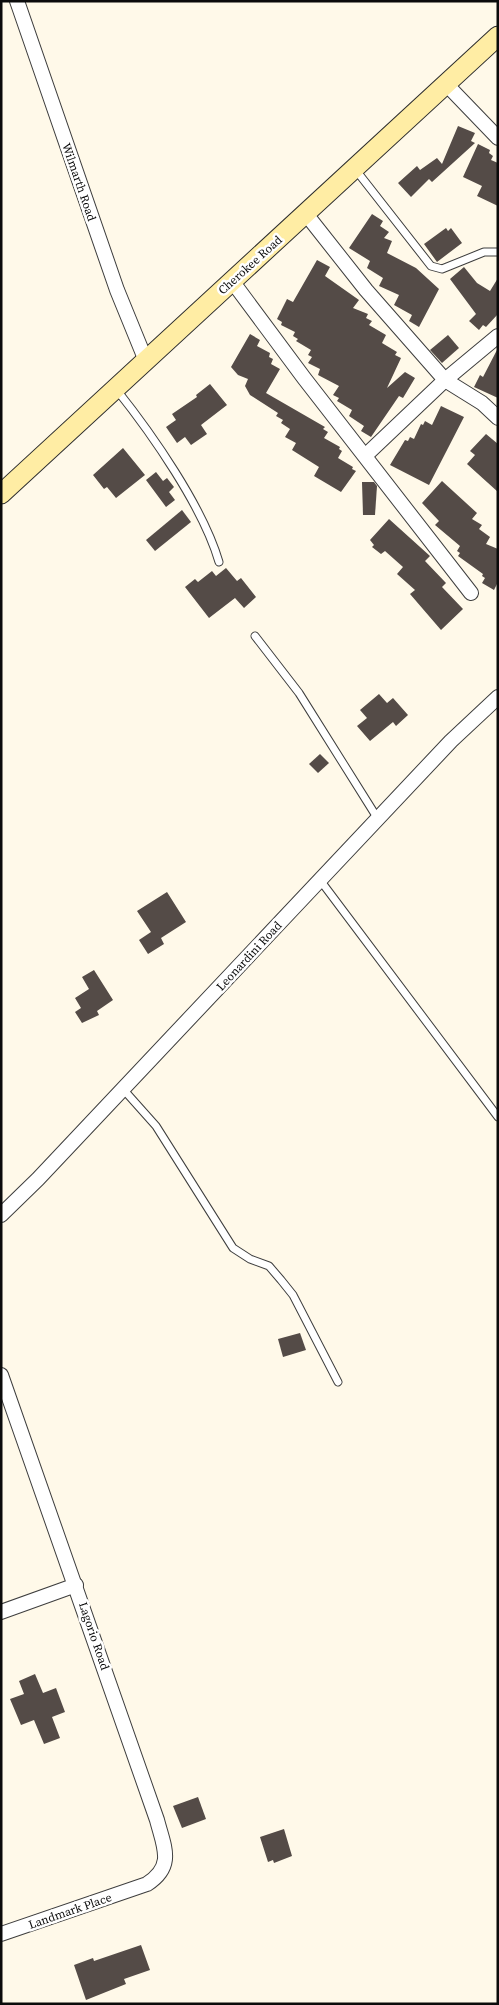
<svg xmlns="http://www.w3.org/2000/svg" width="499" height="2005" font-family="'Source Serif 4',serif">
<style>
.building{fill:#544b47}
.lines{fill:none;stroke-linecap:round;stroke-linejoin:round}
.lane-casing{stroke:#3e3e3e;stroke-width:9}
.street-casing{stroke:#3e3e3e;stroke-width:16}
.secondary-casing{stroke:#2d2d2d;stroke-width:21}
.lane{stroke:#fff;stroke-width:7}
.street{stroke:#fff;stroke-width:14}
.secondary{stroke:#ffeda4;stroke-width:19}
.labels{text-anchor:middle;dominant-baseline:central;stroke-width:5;stroke-linejoin:round;paint-order:stroke}
.street-label{font-size:12px;fill:#0b0b0b;stroke:#fff}
</style>
<rect width="100%" height="100%" fill="#fff9e9"/>
<g class="building">
<path d="M458 126 475 133 471 141 475 143 432 182 429 179 411 197 398 183 417 166 420 170 437 158 442 164Z"/>
<path d="M478 144 490 150 489 153 493 156 491 160 498 163V206L477 196 482 186 463 177Z"/>
<path d="M372 214 383 221 380 226 389 232 384 238 392 241 387 253 416 268 439 289 419 327 409 321 412 315 394 305 399 295 379 286 383 278 367 268 370 261 349 248Z"/>
<path d="M446 228 448 231 451 228 462 243 437 262 424 244Z"/>
<path d="M317 260 330 267 325 276 359 300 353 308 368 314 366 318 372 321 369 325 386 335 382 343 397 352 395 355 401 358 387 388 405 372 415 378 403 398 399 396 371 437 361 431 364 426 349 416 352 410 337 401 339 398 333 395 339 386 318 375 320 369 308 363 312 357 308 355 311 350 296 341 298 339 293 336 295 332 281 325 282 322 277 319 287 299 293 302Z"/>
<path d="M464 267 477 283 490 291 498 278V314L486 327 483 325 479 330 469 321 476 314 450 279Z"/>
<path d="M250 334 260 340 257 346 270 353 269 357 273 359 271 364 280 369 266 393 325 427 323 429 328 432 324 438 340 447 339 449 342 451 338 458 353 467 352 469 356 471 341 492 314 476 319 467 292 450 296 443 285 437 290 429 281 423 283 420 276 416 278 413 250 395 245 386 248 379 238 375 231 367Z"/>
<path d="M448 335 459 348 442 363 430 350Z"/>
<path d="M498 348V398L474 387 480 375 483 377Z"/>
<path d="M210 384 227 405 201 425 207 434 191 445 185 437 177 443 166 427 176 420 172 414 197 397 196 395Z"/>
<path d="M441 406 464 417 429 485 390 465 405 440 408 441 410 437 414 439 421 424 423 425 425 421 432 425Z"/>
<path d="M486 434 498 444V492L467 464 475 455 470 451Z"/>
<path d="M123 448 145 475 116 498 107 487 104 489 93 475Z"/>
<path d="M156 472 163 481 167 478 174 487 169 492 175 500 166 507 146 480Z"/>
<path d="M442 481 477 513 472 519 482 525 479 529 490 537 486 544 498 549V582L494 590 482 583 485 578 482 576 483 574 458 556 460 553 457 551 460 546 435 525 439 521 422 503Z"/>
<path d="M362 482H374L377 486 375 515H363Z"/>
<path d="M182 510 191 522 155 551 146 540Z"/>
<path d="M389 519 430 556 425 561 446 583 442 587 463 609 441 630 410 594 415 590 397 574 403 567 385 551 381 554 372 547 374 545 370 540Z"/>
<path d="M226 568 237 581 241 578 256 597 244 608 235 598 209 618 185 587 195 579 198 582 212 571 216 576Z"/>
<path d="M379 694 387 703 393 698 408 715 396 726 393 722 370 741 357 726 367 718 360 710Z"/>
<path d="M320 754 329 763 318 773 309 764Z"/>
<path d="M167 892 186 922 161 938 164 944 148 954 139 940 151 932 137 911Z"/>
<path d="M94 970 113 1000 97 1011 99 1015 82 1023 75 1012 81 1008 75 998 89 989 82 977Z"/>
<path d="M300 1333 306 1350 283 1357 278 1339Z"/>
<path d="M35 1674 43 1693 56 1688 65 1712 52 1717 60 1738 44 1744 34 1720 21 1725 10 1699 24 1694 19 1681Z"/>
<path d="M198 1797 206 1819 182 1828 173 1806Z"/>
<path d="M284 1829 292 1856 274 1863 273 1860 268 1862 260 1837Z"/>
<path d="M141 1945 150 1970 124 1979 126 1984 86 2000 74 1965 93 1958 94 1961Z"/>
</g>
<g class="lines">
<g class="lane-casing">
<g id="lane">
<path d="M355 169 431 266 442 269 484 252H498"/>
<path d="M116 389C152 434 203 507 219 562"/>
<path d="M255 636 299 693 378 819"/>
<path d="M320 880 498 1117"/>
<path d="M123 1089 156 1126 233 1248 250 1259 269 1266 281 1280 293 1295 338 1382"/>
</g>
</g>
<g class="street-casing">
<g id="street">
<path d="M17 1 117 290 146 361"/>
<path d="M446 84 498 138"/>
<path d="M306 214 366 290 445 380 482 403 498 418"/>
<path d="M232 281 304 378 471 593"/>
<path d="M366 455 445 380 498 336"/>
<path d="M1 1215 38 1179 451 741 498 697"/>
<path d="M1 1375 157 1820C164 1847 175 1866 147 1884L1 1934"/>
<path d="M1 1612 76 1585"/>
</g>
</g>
<g class="secondary-casing">
<path id="secondary" d="M1 494 498 36"/>
</g>
<use href="#lane" class="lane"/>
<use href="#street" class="street"/>
<use href="#secondary" class="secondary"/>
</g>
<g class="labels">
<g class="street-label">
<text transform="translate(79 182) rotate(71)">Wilmarth Road</text>
<text transform="translate(250 265) rotate(-42)">Cherokee Road</text>
<text transform="translate(249 956) rotate(-47)">Leonardini Road</text>
<text transform="translate(94 1636) rotate(71)">Lagorio Road</text>
<text transform="translate(70 1911) rotate(-19)">Landmark Place</text>
</g>
</g>
<rect width="499" height="2005" fill="none" stroke="#0b0b0b" stroke-width="5"/>
</svg>
